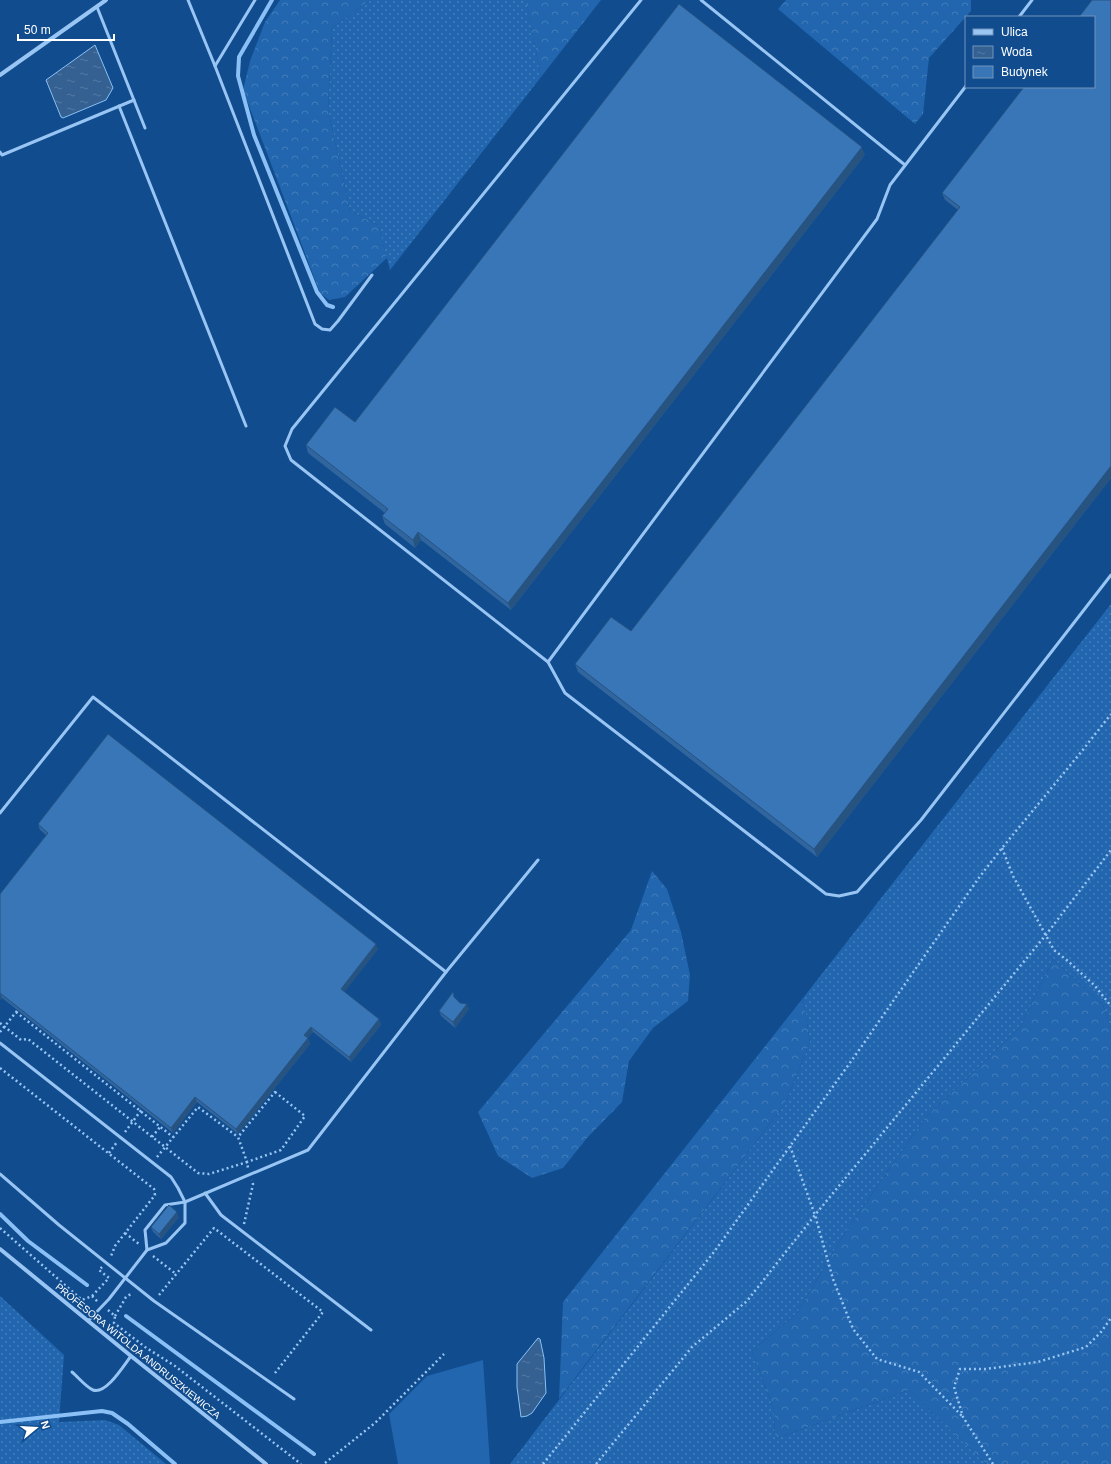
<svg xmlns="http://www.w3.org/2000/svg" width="1111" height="1464" font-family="Arial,sans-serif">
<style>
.grass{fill:url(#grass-dots)}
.forest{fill:url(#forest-crowns)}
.garden{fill:#2166ae}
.water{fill:url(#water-ripples);stroke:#8ac0f6}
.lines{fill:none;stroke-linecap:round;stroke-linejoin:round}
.stream{stroke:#8ac0f6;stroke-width:4}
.path{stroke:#98c5f3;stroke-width:2.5;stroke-dasharray:2 3;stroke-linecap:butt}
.lane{stroke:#98c5f3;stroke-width:3}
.street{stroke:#98c5f3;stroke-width:4}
.wall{fill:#30659e}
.shaded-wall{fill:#275381}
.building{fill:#3876b8;stroke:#275381}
.labels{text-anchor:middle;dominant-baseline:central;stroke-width:3;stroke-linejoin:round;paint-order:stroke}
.street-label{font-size:10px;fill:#fff;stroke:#104c8e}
</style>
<defs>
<pattern id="grass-dots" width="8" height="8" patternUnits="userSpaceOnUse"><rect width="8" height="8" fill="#2166ae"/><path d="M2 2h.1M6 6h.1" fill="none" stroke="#427dba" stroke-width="1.8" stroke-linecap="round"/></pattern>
<pattern id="forest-crowns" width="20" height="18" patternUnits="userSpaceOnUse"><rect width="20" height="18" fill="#2166ae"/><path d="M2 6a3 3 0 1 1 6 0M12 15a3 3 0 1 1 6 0" fill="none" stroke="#427dba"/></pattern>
<pattern id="water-ripples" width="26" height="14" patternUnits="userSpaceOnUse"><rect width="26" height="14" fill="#346192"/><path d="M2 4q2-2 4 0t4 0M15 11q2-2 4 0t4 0" fill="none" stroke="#5279a2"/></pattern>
</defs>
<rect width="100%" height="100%" fill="#104c8e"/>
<g class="grass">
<path d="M370 0H526L541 77 390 270 378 225 350 211 328 109 332 28Z"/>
<path d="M1111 604V1028L1103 1005 1053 959 1021 1026 925 1118 844 1234 797 1313 752 1351 774 1410 775 1439 909 1390 986 1464H510L785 1104 810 1042 803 998Z"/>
<path d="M0 1296 64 1355 59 1422 105 1420 119 1425 166 1464H0Z"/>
</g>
<g class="forest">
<path d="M280 0H370L332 28 328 109 350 211 378 225 387 258 345 297 329 300 320 293 243 90 250 61 265 22Z"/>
<path d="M526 0H601L541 77 526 1Z"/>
<path d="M786 0H971V11L929 58 923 114 915 124 778 9Z"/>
<path d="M652 871 667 889 681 932 690 975 688 1001 653 1028 629 1061 622 1102 587 1138 563 1168 532 1178 498 1156 478 1112 631 930Z"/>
<path d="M1053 959 1103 1005 1111 1028V1464H986L909 1390 775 1439 774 1410 752 1351 797 1313 844 1234 925 1118 1021 1026Z"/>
<path d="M803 998 810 1042 785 1104 559 1399 563 1302Z"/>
</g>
<path class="garden" d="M483 1360 490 1464H398L389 1414 427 1376Z"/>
<g class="water">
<path d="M95 45 113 88 106 100 63 118 61 117 46 80Z"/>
<path d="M538 1338 540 1339 544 1358 546 1393 532 1413 527 1416 521 1417 517 1387V1364Z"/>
</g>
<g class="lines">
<g class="stream">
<path d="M272 0 239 57 238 76 254 135 317 292 327 305 333 307"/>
<path d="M0 1214 28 1241 87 1285"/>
<path d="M126 1316 314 1454"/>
<path d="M0 1422 102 1411 112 1413 128 1424 175 1464"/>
</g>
<g class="path">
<path d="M1002 848 1013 876 1054 950 1068 961 1095 986 1111 1006"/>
<path d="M16 1012 173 1137"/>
<path d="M0 1023 21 1040 28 1039 198 1173 209 1174 247 1162 248 1168"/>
<path d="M0 1032 17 1011"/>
<path d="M0 1068 154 1189 155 1195 115 1246 112 1254 110 1257"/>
<path d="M275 1092 305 1116 281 1150 247 1162 238 1137Z"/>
<path d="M125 1132 142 1109"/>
<path d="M152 1137 160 1127"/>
<path d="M790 1146 815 1215 833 1279 853 1329 877 1359 919 1372 963 1417"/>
<path d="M109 1153 117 1142"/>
<path d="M157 1157 198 1107 238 1137"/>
<path d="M244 1224 253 1184 252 1180"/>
<path d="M0 1228 82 1300 92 1296 98 1302"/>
<path d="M125 1233 139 1244"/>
<path d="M153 1256 176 1274"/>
<path d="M159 1295 214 1228 323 1312 275 1373"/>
<path d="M92 1296 109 1278 99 1270 102 1267"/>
<path d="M108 1310 115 1316 114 1323 145 1347 175 1366 301 1464"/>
<path d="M115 1316 126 1297 131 1294 132 1295"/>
<path d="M325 1463 375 1423 444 1354"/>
<path d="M543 1464 714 1252 857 1053 978 879 1002 848 1082 751 1111 714"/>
<path d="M596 1464 692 1347 747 1301 815 1215 1045 936 1111 850"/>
<path d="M993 1464 963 1417 954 1387 960 1369H986L1038 1362 1086 1347 1101 1332 1111 1318"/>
</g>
<g class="lane">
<path d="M188 0 215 66 315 324 322 329 330 330 338 321 372 275"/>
<path d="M641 0 292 429 285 446 291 460 548 662 565 693 826 894 839 896 857 892 921 820 1111 575"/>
<path d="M701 0 905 165"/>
<path d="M97 7 145 128"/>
<path d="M1019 17 1032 0"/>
<path d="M215 66 255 0"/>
<path d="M119 106 246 426"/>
<path d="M0 152 2 155 134 100"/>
<path d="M548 662 877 219 890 185 966 86"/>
<path d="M0 813 93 697 446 972"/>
<path d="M0 1043 171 1177 178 1188 185 1202V1223L166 1243 147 1250 109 1299 88 1321"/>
<path d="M0 1174 59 1225 154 1301 294 1399"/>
<path d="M205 1193 221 1215 371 1330"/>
<path d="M147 1250 145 1230 165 1205 185 1202 308 1150 446 972 538 860"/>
<path d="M72 1372C78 1377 86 1387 93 1390 106 1395 124 1365 131 1356"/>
</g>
<g class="street">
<path d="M0 75 106 0"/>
<path d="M0 1249 131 1356 266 1464"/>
</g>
</g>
<g class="wall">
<path d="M1111 0V478L817 857 578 672 575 664 631 631 958 210 945 200 942 193Z"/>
<path d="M865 155 511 610 421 540 415 548 385 524 382 516 385 513 308 453 306 445 355 422Z"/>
<path d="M38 824 378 949 344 992 379 1019 381 1025 351 1062 313 1032 308 1038 310 1044 238 1134 197 1102 173 1133 2 998 0 1000V894L46 835 40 830Z"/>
<path d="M460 1003 469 1009 455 1028 441 1016 439 1011Z"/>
<path d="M179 1217 161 1239 153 1232 151 1227Z"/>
</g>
<g class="shaded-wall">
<path d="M862 147 865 155 511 610 508 603Z"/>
<path d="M1111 466V478L817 857 814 849Z"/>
<path d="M418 532 421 540 415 548 413 540Z"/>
<path d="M376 944 378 949 343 994 341 989Z"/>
<path d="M0 993 2 998 0 1000Z"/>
<path d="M467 1004 469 1009 455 1028 453 1022Z"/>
<path d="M379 1019 381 1025 351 1062 349 1057Z"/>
<path d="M311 1027 313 1032 308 1038 310 1044 238 1134 236 1129Z"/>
<path d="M195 1097 197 1102 173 1133 171 1128Z"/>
<path d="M177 1212 179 1217 161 1239 159 1234Z"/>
</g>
<g class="building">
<path d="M1092 0H1111V466L814 849 575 664 611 617 631 631 960 207 942 193 1024 87H1094V17H1079Z"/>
<path d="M679 4 862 147 508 603 418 532 413 540 382 516 388 509 306 445 335 407 355 422Z"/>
<path d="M108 734 376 944 341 989 379 1019 349 1057 311 1027 304 1035 308 1038 236 1129 195 1097 171 1128 0 993V894L48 833 38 824Z"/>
<path d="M453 992 454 997 460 1003 467 1004 453 1022 439 1011Z"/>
<path d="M169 1205 177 1212 159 1234 151 1227Z"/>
</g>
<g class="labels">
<g class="street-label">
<text transform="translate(138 1351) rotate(39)">PROFESORA WITOLDA ANDRUSZKIEWICZA</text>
</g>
</g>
<rect x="965" y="16" width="130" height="72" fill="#104c8e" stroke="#7094bb"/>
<rect x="973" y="29" width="20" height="6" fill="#98c5f3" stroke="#7094bb"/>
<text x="1001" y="36" font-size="12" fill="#ffffff">Ulica</text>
<rect x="973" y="46" width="20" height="12" fill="url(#water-ripples)" stroke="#7094bb"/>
<text x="1001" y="56" font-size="12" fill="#ffffff">Woda</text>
<rect x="973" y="66" width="20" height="12" fill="#3876b8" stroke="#7094bb"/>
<text x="1001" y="76" font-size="12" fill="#ffffff">Budynek</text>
<g transform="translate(36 1428) rotate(72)" stroke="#104c8e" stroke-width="3" paint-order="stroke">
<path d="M0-3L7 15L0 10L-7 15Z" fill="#ffffff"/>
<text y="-6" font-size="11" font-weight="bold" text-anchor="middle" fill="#ffffff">N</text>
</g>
<path d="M18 34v6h96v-6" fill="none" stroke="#ffffff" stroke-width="2"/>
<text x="24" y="34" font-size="12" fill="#ffffff" stroke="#104c8e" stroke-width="3" paint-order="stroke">50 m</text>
</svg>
